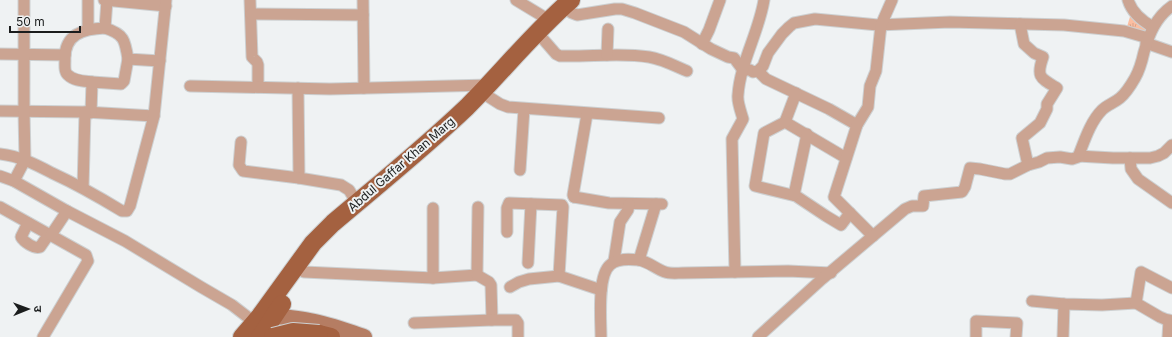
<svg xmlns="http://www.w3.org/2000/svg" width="1172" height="337" font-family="Inter,'Noto Sans Devanagari',sans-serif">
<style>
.grass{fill:url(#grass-tufts)}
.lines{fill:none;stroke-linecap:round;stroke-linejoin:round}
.street-casing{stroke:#cdd0d1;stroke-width:13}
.secondary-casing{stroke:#cdd0d1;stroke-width:18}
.primary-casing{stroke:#cdd0d1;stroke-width:20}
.street{stroke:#cba492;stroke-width:11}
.secondary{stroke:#b57d63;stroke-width:16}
.primary{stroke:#a46140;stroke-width:18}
.primary-bridge-casing{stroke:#cdd0d1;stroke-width:20;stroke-linecap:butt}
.primary-bridge{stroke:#a46140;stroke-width:18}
.labels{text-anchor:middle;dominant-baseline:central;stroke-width:4;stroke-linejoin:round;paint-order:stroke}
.street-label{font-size:12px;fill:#1b1d1d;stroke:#eff2f3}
</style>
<defs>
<pattern id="grass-tufts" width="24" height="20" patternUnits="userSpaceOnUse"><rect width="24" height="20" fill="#fbbea1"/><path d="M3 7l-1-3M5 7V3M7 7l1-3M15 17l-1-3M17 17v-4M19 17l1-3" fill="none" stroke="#d7a38a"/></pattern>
</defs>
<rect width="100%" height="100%" fill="#eff2f3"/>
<path class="grass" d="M1132 10 1155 21 1147 37 1126 30Z"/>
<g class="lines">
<g class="street-casing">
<g id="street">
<path d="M88 0V29"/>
<path d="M104 0 166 6"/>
<path d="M250 0 252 57 257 62 258 65V87"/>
<path d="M363 0 364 88"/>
<path d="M516 0 549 20"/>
<path d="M1128 0C1132 13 1142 21 1153 27"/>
<path d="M569 11 572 13 577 15 615 9H622L635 13 684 32 711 49 728 57 734 58 743 70H750L753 72 758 71 763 66 768 53 782 34 789 27 794 23 815 19 878 25 950 22 1064 25 1124 31 1148 38"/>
<path d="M251 14 363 15"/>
<path d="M1020 24 1024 44 1034 53 1043 57C1036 77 1040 78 1057 88L1047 104V109L1040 123 1022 138 1028 165"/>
<path d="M105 28C124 34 125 40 128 59L160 61"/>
<path d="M543 39 556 54 560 56C590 57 620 52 649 57 662 59 675 66 687 71"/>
<path d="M1146 43 1172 52"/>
<path d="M702 44 709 30 720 0"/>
<path d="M0 54 65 55"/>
<path d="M607 55 608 29"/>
<path d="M758 71 766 79 829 109 857 125"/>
<path d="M92 82C84 81 74 81 68 75 64 72 65 65 65 60 64 34 83 29 105 28L107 0"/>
<path d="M190 86 330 89 489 85"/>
<path d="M298 88 299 178 341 185 349 190 357 203"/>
<path d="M796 93 785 122 846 158"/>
<path d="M489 97 500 104 508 107 659 118"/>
<path d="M0 111 85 112 154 116"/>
<path d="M91 113 92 82 121 84 124 81 128 59"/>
<path d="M785 122 764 133 755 186 796 196 826 216 841 225 850 213"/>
<path d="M241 142 239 165 243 171 299 178"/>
<path d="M0 154C19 156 35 164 52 173 76 184 99 197 122 211H127L130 206 154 116 166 0"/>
<path d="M1078 156 1113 158H1150L1158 156 1164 153 1172 145"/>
<path d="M1130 158 1131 169 1138 179 1172 203"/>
<path d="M520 170 524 109"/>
<path d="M0 176 14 181 67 211 125 241 201 287 232 305 254 322"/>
<path d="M14 181 25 160 24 111V0"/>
<path d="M83 188 85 112"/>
<path d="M794 195 807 134"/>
<path d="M574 197 609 203 662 204"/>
<path d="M574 197 573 195 587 114"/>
<path d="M0 207 86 255 88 261 43 337"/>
<path d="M433 208V278"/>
<path d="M28 223 21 237C24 242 34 249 40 247L49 234"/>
<path d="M507 232V208L509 203 562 205 563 207 559 276"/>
<path d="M51 235 67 211"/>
<path d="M873 236 834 197 857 125 868 107 870 86 876 71 881 25 892 0"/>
<path d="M639 260 656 204"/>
<path d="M614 261 620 222 628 210 629 204"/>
<path d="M528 263 531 204"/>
<path d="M304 272 433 278 477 275 478 207"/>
<path d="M735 272 732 139 743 119C741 112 737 102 738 95 740 63 759 32 764 0"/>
<path d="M477 275 489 282 491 285 492 320H516L518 323V337"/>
<path d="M510 287 519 282 529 279 559 276 601 290"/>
<path d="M1032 301 1064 304 1102 305 1136 303 1160 317 1172 322"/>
<path d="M1136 303 1141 272 1172 288"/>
<path d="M414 323 492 320"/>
<path d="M601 337C601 320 597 276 610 265 617 258 630 259 639 260 649 262 656 269 665 272 670 274 677 273 683 273L788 271 831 273"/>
<path d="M758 337 822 279 905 209 912 206H923L924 196 962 192 965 187 970 168 980 169 1005 174H1010L1028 165 1039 162 1047 158 1060 157 1072 159 1078 157C1084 142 1090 122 1102 110 1107 105 1114 103 1120 98 1126 93 1131 85 1135 78 1139 71 1142 61 1144 52 1149 34 1156 17 1172 6"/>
<path d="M976 337V321L1017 323 1016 337"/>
<path d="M1063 337 1064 304"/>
<path d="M1168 337 1169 320"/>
</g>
</g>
<g class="secondary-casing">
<path id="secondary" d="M263 313C278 317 294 318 310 321 328 324 346 331 364 337"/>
</g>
<g class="primary-casing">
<g id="primary">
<path d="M319 334 331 337"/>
<path d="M242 337 260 316 313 243 333 223C378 185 424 148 467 107 502 72 533 33 571 0"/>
<path d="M260 337 282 304"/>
</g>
</g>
<use href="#street" class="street"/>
<use href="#secondary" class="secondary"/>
<use href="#primary" class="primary"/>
<g class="primary-bridge-casing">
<path id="primary-bridge" d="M273 337 293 332 319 334"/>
</g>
<use href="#primary-bridge" class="primary-bridge"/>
</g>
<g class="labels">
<g class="street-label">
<text transform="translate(401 164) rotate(-41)">Abdul Gaffar Khan Marg</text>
</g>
</g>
<g transform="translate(28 309) rotate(89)" stroke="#eff2f3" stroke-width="3" paint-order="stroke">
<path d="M0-3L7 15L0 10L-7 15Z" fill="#1b1d1d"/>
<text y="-6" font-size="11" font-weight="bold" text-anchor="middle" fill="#1b1d1d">उ</text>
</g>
<path d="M10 26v6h70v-6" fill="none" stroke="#1b1d1d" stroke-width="2"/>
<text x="16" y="26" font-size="12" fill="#1b1d1d" stroke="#eff2f3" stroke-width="3" paint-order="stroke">50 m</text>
</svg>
